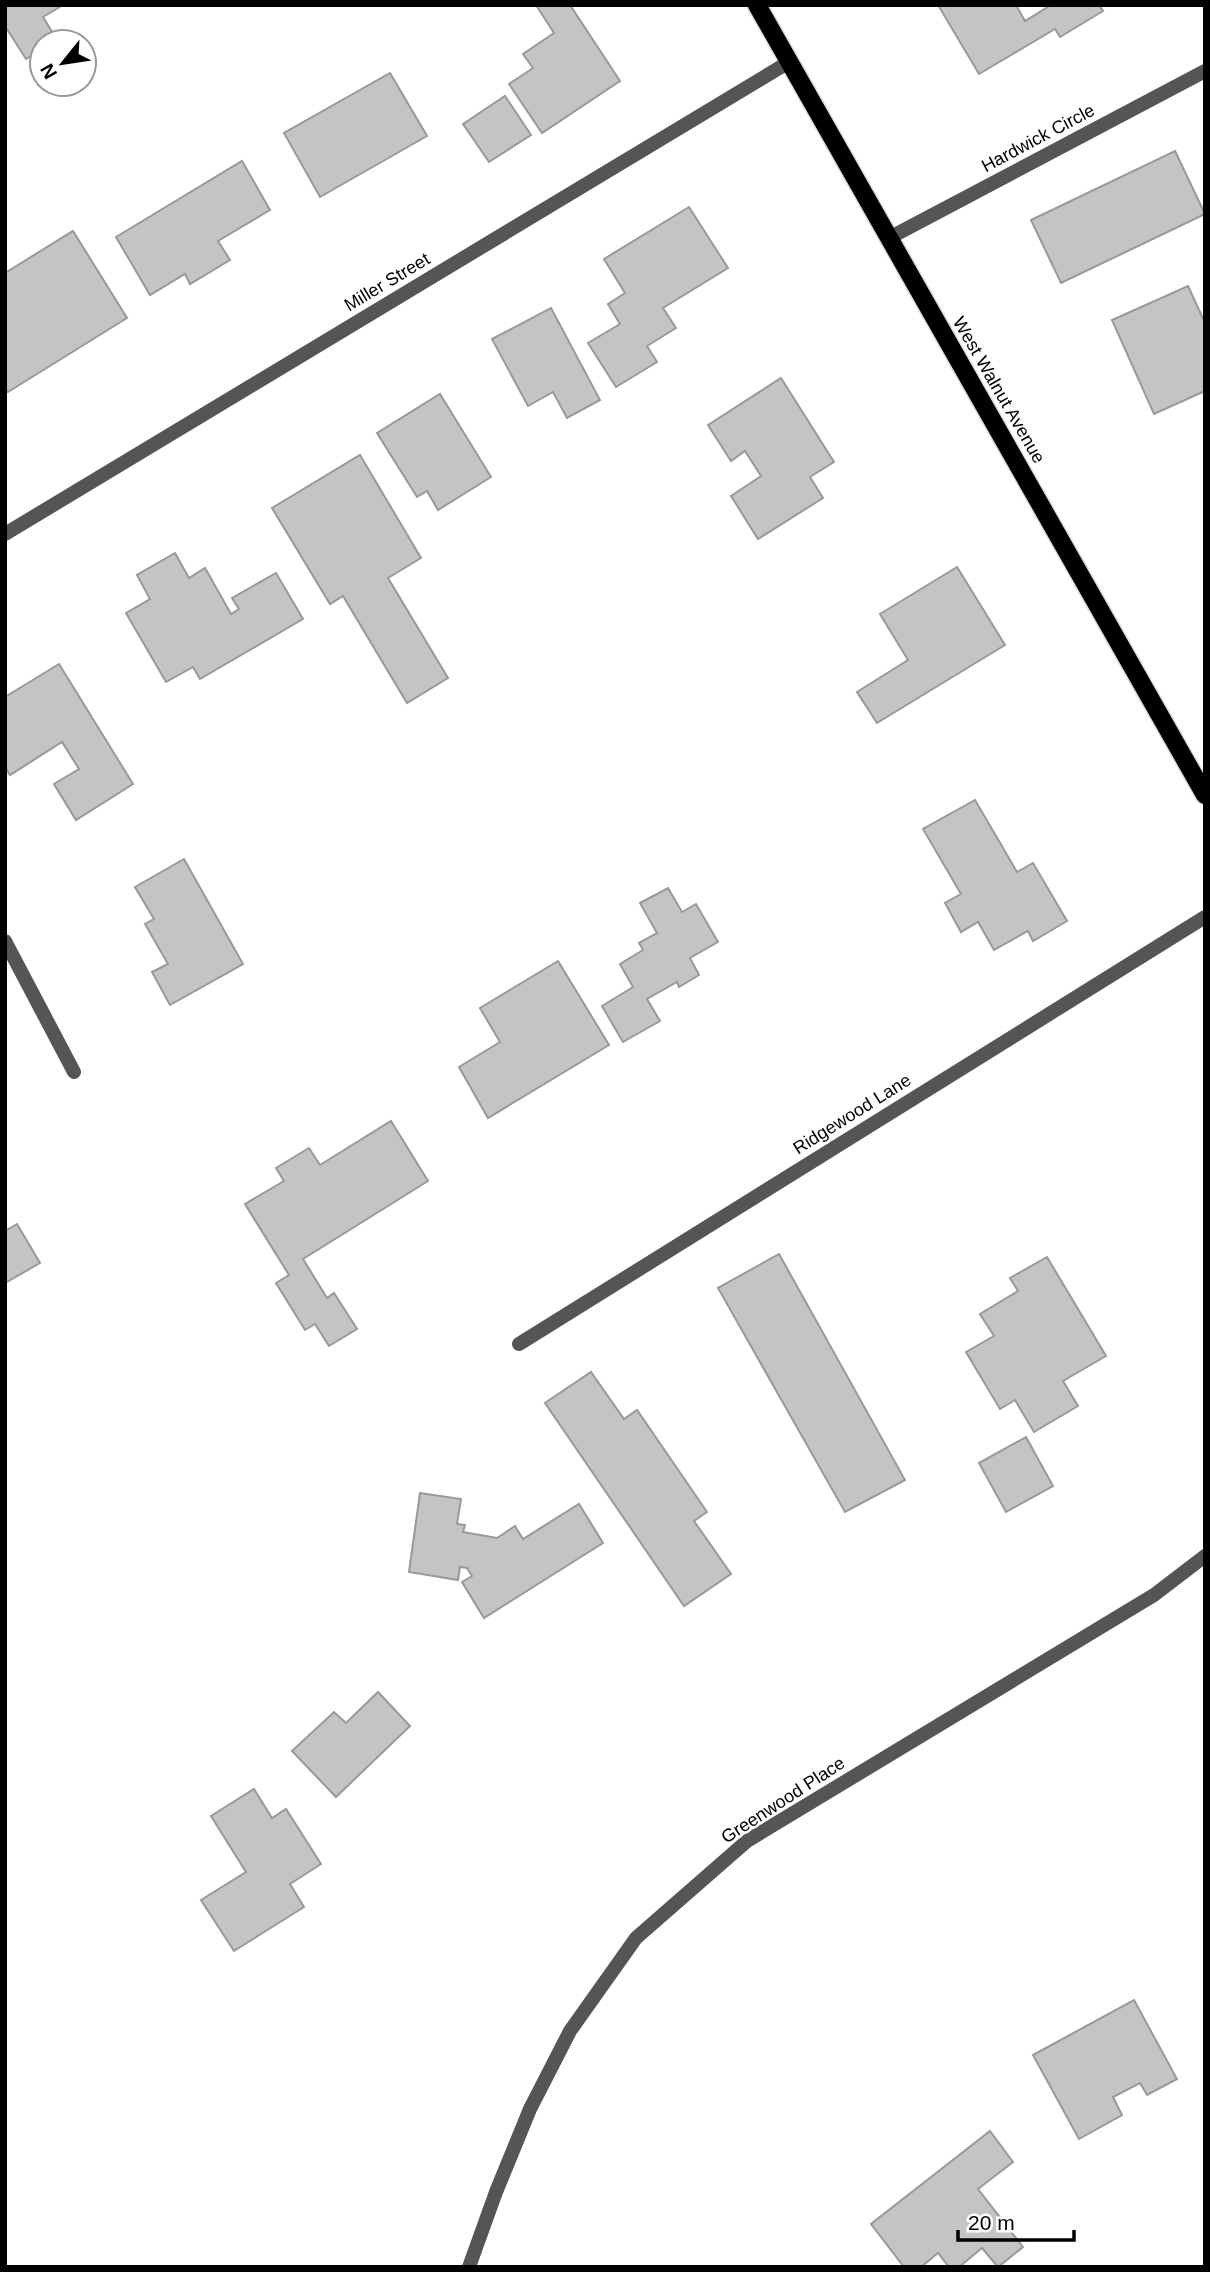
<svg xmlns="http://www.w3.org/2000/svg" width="1210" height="2272" font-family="Helvetica,sans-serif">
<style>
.building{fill:#c4c4c4;stroke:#999;stroke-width:2}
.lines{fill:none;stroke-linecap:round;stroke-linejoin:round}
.primary-casing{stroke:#dbdbdb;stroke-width:21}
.minor{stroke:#555;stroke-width:14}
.primary{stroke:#000;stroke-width:18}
.labels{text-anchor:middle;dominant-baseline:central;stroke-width:5;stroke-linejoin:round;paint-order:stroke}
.street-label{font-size:18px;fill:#000;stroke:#fff}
</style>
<rect width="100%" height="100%" fill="#fff"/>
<g class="building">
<path d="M5 5H63L43 17 57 40 42 42V49L26 59 5 26Z"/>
<path d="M536 5H570L620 81 542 133 509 84 533 68 523 54 554 33Z"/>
<path d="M938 5H1016L1025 21 1051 5H1099L1103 11 1060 37 1055 29 979 74Z"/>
<path d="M390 73 427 136 320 197 284 133Z"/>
<path d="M505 96 531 135 489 162 463 124Z"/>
<path d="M1175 151 1205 214 1061 283 1031 220Z"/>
<path d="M242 161 270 210 218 241 230 260 190 284 185 274 150 295 116 237Z"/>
<path d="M689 207 728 268 663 308 676 328 647 346 657 362 616 387 588 343 620 324 608 304 625 293 604 259Z"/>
<path d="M73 231 127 318 8 392 5 388V273Z"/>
<path d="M1188 286 1205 323V391L1154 414 1112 320Z"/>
<path d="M551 308 600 400 567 418 553 392 528 406 492 339Z"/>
<path d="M781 378 834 462 810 477 823 498 758 539 731 496 761 476 745 451 731 461 708 425Z"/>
<path d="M440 394 491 477 438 510 427 491 417 497 377 433Z"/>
<path d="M360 455 421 558 388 578 448 678 407 703 343 596 330 604 272 508Z"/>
<path d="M175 553 189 578 205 568 231 614 239 609 232 598 276 573 303 619 200 679 193 667 166 682 126 613 150 599 137 575Z"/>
<path d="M957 567 1005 645 877 723 857 692 908 660 880 614Z"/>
<path d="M59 664 133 784 76 820 54 784 79 769 62 742 10 775 5 767V697Z"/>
<path d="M975 800 1017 872 1033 863 1067 921 1033 941 1028 931 994 950 978 922 961 932 945 903 961 894 923 829Z"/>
<path d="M184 859 243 964 170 1005 152 972 168 964 145 924 154 919 135 887Z"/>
<path d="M668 888 682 912 696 904 718 942 690 958 699 975 679 987 677 982 647 999 660 1021 623 1042 602 1006 633 987 620 964 643 950 639 943 657 933 640 903Z"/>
<path d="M558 961 609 1045 488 1118 459 1067 500 1042 480 1008Z"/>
<path d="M391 1121 428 1181 303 1259 327 1298 334 1293 357 1329 329 1346 315 1324 305 1330 276 1283 289 1275 245 1204 284 1181 276 1168 309 1148 320 1165Z"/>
<path d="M17 1224 40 1263 5 1283V1231Z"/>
<path d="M779 1254 905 1480 845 1512 718 1288Z"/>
<path d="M1047 1257 1106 1356 1063 1381 1078 1406 1034 1432 1015 1400 1000 1409 966 1352 994 1336 980 1314 1018 1291 1010 1278Z"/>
<path d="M591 1372 624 1419 637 1410 707 1512 694 1521 731 1574 684 1606 545 1403Z"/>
<path d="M1026 1437 1053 1486 1006 1512 979 1463Z"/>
<path d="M420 1493 461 1499 457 1524 465 1525 463 1532 497 1538 515 1526 523 1539 579 1504 603 1543 484 1618 462 1582 472 1576 467 1568 460 1567 458 1580 409 1572Z"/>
<path d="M378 1692 410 1726 336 1797 292 1751 334 1712 346 1723Z"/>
<path d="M254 1789 272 1818 286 1809 321 1864 290 1884 304 1907 234 1951 201 1900 246 1872 211 1816Z"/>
<path d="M1134 2000 1177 2079 1147 2095 1140 2083 1113 2097 1122 2115 1079 2139 1033 2055Z"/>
<path d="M990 2131 1013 2162 978 2189 1023 2247 998 2267 982 2248 959 2267H949L938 2253 921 2267H904L871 2224Z"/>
</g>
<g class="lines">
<g class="primary-casing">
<path id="primary" d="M757 5 1205 795"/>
</g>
<g class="minor">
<path d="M889 238 1205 71"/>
<path d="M5 534 789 62"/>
<path d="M5 941 74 1072"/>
<path d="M519 1344 1205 917"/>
<path d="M469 2267 496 2192 530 2109 570 2031 636 1938 747 1841 1154 1595 1205 1556"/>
</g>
<use href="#primary" class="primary"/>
</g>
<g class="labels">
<g class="street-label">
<text transform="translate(1038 138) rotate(-28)">Hardwick Circle</text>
<text transform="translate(387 282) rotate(-31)">Miller Street</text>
<text transform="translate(999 390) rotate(60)">West Walnut Avenue</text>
<text transform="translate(852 1114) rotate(-32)">Ridgewood Lane</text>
<text transform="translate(783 1800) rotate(-33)">Greenwood Place</text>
</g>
</g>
<rect width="1210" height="2272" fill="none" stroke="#000000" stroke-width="14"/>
<g transform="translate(63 63) rotate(240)"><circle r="33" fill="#ffffff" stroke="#999999" stroke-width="2"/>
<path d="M0-5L12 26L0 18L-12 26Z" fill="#000000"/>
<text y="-10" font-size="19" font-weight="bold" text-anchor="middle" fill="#000000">N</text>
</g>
<path d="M958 2230v10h116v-10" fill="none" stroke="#000000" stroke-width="3.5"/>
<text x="968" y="2230" font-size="21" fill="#000000" stroke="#ffffff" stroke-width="5" paint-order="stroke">20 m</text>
</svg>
